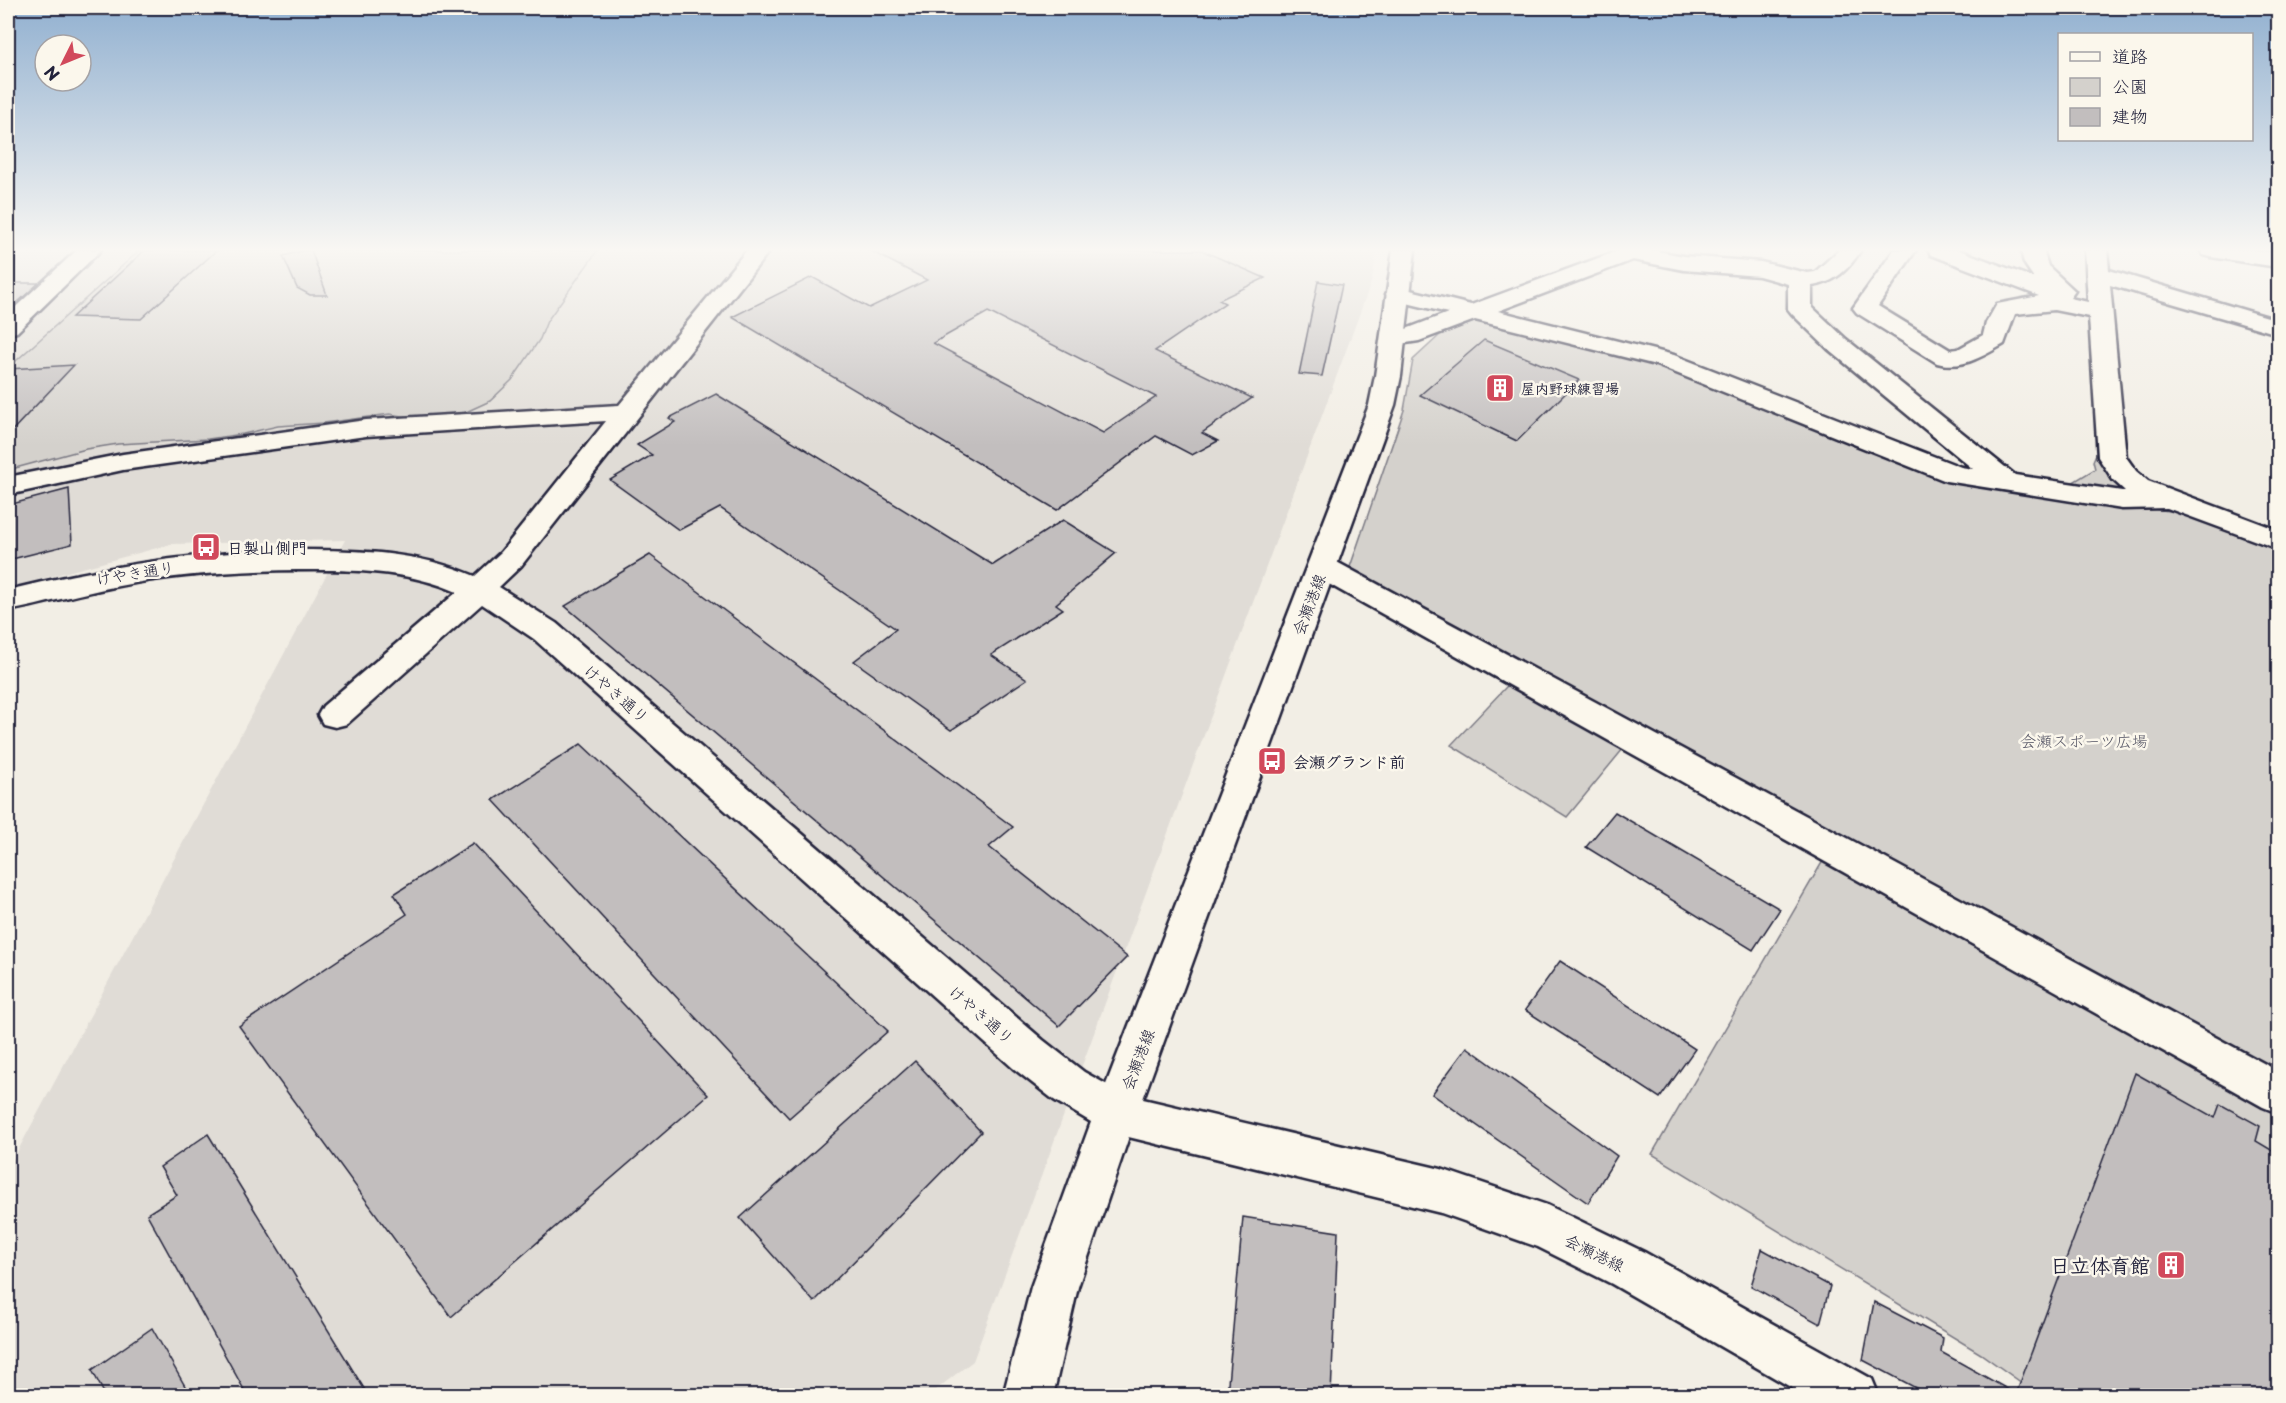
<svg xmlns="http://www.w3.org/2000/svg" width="2286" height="1403" font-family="'Playpen Sans','Klee One',sans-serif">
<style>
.built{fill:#e0dcd6}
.green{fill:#d4d1cc;stroke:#7b7a84;stroke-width:1.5}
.building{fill:#c2bebe;stroke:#22223b;stroke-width:1.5;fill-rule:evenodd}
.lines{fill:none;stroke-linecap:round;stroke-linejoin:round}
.minor-casing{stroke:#22223b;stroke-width:5}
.major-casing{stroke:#22223b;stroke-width:5}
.minor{fill:#fbf7ec;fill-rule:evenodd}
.major{fill:#fbf7ec;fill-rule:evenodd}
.labels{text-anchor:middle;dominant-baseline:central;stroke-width:5;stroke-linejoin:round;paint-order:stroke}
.far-poi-label{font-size:14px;font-weight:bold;fill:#22223b;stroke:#fbf7ec;text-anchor:start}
.poi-label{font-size:16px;font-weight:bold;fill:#22223b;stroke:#fbf7ec;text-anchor:start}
.street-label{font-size:16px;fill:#22223b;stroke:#fbf7ec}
.park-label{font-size:16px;fill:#575766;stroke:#fbf7ec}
.near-poi-label{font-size:20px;font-weight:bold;fill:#22223b;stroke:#fbf7ec;text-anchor:end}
</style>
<rect width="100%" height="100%" fill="#f2eee5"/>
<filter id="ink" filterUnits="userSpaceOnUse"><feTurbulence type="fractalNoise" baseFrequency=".0167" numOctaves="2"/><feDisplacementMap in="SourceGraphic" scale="12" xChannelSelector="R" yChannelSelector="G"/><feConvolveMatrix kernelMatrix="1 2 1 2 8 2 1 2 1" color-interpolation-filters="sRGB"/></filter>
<g filter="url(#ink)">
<path class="built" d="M8 250H1377L1372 280 973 1361 929 1395H8V1169L345 540 172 544 8 588Z"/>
<g class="green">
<path d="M140 250H598L547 321 540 339 512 380 490 401 453 418H413L390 414 324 423 278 426 243 434 208 439 118 444 86 449 8 470V368Z"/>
<path d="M1484 318 1664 363 1955 481 2123 506 2179 512 2278 549V1395H2039L1981 1354 1652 1154 1834 842 1637 732 1567 817 1451 745 1524 668 1349 570 1404 410 1413 360 1440 335Z"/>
<path d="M2096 454 2105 456 2123 494 2065 487 2095 469 2093 461Z"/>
</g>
<g class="building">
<path d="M145 250H217L141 319 72 317Z"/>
<path d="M306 250H311L327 295H310L297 288 283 256Z"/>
<path d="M869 250H1201L1265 278 1219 300 1225 303 1155 351 1252 398 1202 433 1218 441 1192 455 1156 436 1057 510 732 317 812 277 869 308 927 280ZM988 312 1156 397 1103 433 933 343Z"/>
<path d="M1318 281 1342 285 1322 376 1299 374Z"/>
<path d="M8 283H39L8 311Z"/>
<path d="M1484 340 1579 380 1517 441 1420 395Z"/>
<path d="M74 365 8 435V369Z"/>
<path d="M716 394 993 565 1063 520 1116 553 1056 604 1063 609 991 655 1027 679 951 730 854 661 896 629 720 508 679 530 610 480 652 455 637 445 675 422 669 418Z"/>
<path d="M69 489 72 544 8 560V505Z"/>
<path d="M650 555 1013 827 989 847 1127 957 1059 1026 565 606Z"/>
<path d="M581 744 888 1031 789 1118 493 800Z"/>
<path d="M1615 812 1780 909 1753 950 1586 847Z"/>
<path d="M473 843 708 1095 451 1317 239 1026 407 914 394 894Z"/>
<path d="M1560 961 1695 1049 1660 1098 1525 1010Z"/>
<path d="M1467 1047 1617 1156 1588 1203 1432 1094Z"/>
<path d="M915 1061 981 1132 814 1302 740 1218Z"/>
<path d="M2135 1073 2215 1118 2220 1104 2260 1126 2256 1141 2278 1154V1395H1929L1863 1360 1874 1302 1943 1338 1941 1352 2016 1394Z"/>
<path d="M208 1134 368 1395H247L147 1214 177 1195 160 1167Z"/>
<path d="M1243 1217 1338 1232 1331 1395H1227Z"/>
<path d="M1762 1249 1830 1286 1820 1324 1751 1286Z"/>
<path d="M152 1328 190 1395H105L92 1370Z"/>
</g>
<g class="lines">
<g class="minor-casing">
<g id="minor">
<path d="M77 250H101L17 332 8 334V314Z"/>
<path d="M747 250H770L521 566 499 587 556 623 1043 1040 1084 1072 1131 1098 1137 1113 1078 1287 1053 1396H1003L1031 1287 1091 1122 1054 1100 1013 1068 534 639 482 604 347 724 335 727 323 724 318 715 323 706 457 592C412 572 363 570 314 570 249 570 183 573 119 586 81 593 45 604 8 611V590C105 566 200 551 300 550 360 550 419 552 475 576L501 552 606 421 366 436 123 470 8 495V477L123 454 366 420 619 405Z"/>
<path d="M1620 250H1651L1684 256 1761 262 1807 273 1815 272 1839 250H1861C1849 269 1835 283 1812 286V307L1846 339 2015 475 2122 491H2125L2113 480 2098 457 2089 317 2054 310 2015 314 2004 344C1983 356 1962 370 1937 363L1857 313 1853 308 1894 250H1916L1878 306 1950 350 1958 349 1983 335 1986 323 1997 304 2039 296 1931 255 1928 250H1959L2034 278 2024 263 2021 250H2043L2048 266 2075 291 2070 298 2088 302 2085 250H2107L2109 270 2278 320V334L2110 285 2126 457 2136 471 2148 481 2278 530V549L2167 508 2122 509 1946 481 1656 365 1475 320 1419 341 1393 345 1384 343 1381 338 1384 333 1406 329 1448 313 1390 299 1386 294 1390 289 1398 287 1471 305ZM1633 260 1684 270 1759 276 1788 284V309L1792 314 1828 349 1973 469 1961 467 1674 355 1498 311Z"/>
<path d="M2200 250H2254L2278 253V267L2211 257 2203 255Z"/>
<path d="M1322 557 1333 560 2278 1071V1113L2263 1107 1311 574 1307 567 1311 560Z"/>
</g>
</g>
<g class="major-casing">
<path id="major" d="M1393 250H1415L1401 376 1395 405 1143 1099 1441 1169 1547 1205 1644 1252 1872 1379 1879 1396H1806L1612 1284 1538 1247 1441 1213 1116 1134 1101 1128 1095 1113 1369 405 1375 376Z"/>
</g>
<use href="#minor" class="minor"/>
<use href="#major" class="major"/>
</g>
</g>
<linearGradient id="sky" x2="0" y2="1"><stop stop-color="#91b0d0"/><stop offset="0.56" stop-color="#f9f7f3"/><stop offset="1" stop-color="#f9f7f3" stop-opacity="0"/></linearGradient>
<rect width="2286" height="446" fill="url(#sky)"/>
<defs>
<g id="building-square" transform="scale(1.5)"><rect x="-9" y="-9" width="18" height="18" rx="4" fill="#d1495b" stroke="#fbf7ec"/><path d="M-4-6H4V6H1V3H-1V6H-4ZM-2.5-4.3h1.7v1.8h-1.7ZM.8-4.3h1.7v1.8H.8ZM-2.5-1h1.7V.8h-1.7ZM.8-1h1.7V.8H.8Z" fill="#fff"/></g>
<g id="bus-square" transform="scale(1.5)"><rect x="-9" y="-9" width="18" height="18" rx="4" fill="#d1495b" stroke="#fbf7ec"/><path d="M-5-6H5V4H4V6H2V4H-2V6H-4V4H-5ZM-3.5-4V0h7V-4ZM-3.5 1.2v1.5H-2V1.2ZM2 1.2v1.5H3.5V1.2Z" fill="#fff"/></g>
</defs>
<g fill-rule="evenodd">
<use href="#building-square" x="1500" y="388"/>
<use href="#bus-square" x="206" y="547"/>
<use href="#bus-square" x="1272" y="761"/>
<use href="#building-square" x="2171" y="1265"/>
</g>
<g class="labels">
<g class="far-poi-label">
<text x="1521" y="388">屋内野球練習場</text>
</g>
<g class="poi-label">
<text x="227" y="547">日製山側門</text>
<text x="1293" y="761">会瀬グランド前</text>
</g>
<g class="street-label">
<text transform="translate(135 572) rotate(-9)">けやき通り</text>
<text transform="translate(1308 604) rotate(-69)">会瀬港線</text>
<text transform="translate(617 693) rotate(41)">けやき通り</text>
<text transform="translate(982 1014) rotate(41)">けやき通り</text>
<text transform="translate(1137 1059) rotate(-69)">会瀬港線</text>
<text transform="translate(1595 1252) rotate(26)">会瀬港線</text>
</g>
<g class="park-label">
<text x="2084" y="740">会瀬スポーツ広場</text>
</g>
<g class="near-poi-label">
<text x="2150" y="1265">日立体育館</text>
</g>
</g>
<rect width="2286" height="1403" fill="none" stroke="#fbf7ec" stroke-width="30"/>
<rect x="15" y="15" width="2256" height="1373" fill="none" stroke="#22223b" stroke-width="2" filter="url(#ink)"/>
<rect x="2058" y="33" width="195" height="108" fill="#fbf7ec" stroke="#a4a2a5" stroke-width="1.5"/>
<rect x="2070" y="52" width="30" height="9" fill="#fbf7ec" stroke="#a4a2a5" stroke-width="1.5"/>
<text x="2112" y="63" font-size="18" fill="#22223b">道路</text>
<rect x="2070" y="78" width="30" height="18" fill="#d4d1cc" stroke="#a4a2a5" stroke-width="1.5"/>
<text x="2112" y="93" font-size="18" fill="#22223b">公園</text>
<rect x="2070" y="108" width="30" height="18" fill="#c2bebe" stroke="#a4a2a5" stroke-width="1.5"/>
<text x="2112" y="123" font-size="18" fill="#22223b">建物</text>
<g transform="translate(63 63) rotate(227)"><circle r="28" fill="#fbf7ec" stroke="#a4a2a5" stroke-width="1.5"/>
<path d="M0-4.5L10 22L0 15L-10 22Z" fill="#d1495b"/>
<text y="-9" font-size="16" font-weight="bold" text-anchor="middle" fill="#22223b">N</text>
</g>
</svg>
